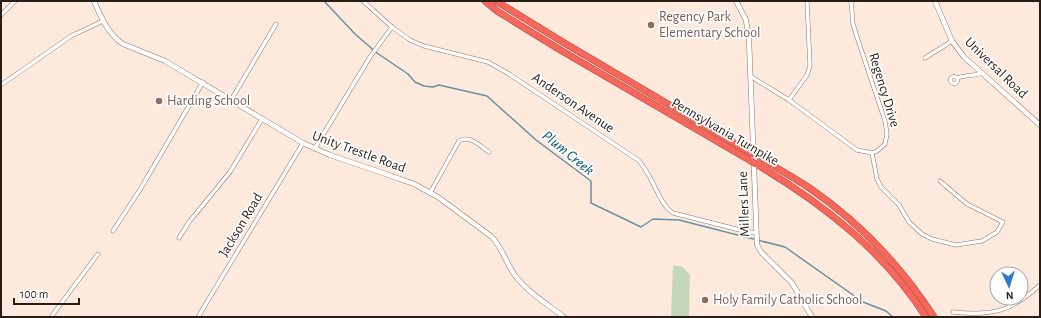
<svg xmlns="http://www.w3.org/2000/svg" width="1041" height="318" font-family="'Alegreya Sans',sans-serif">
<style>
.green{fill:#c4d7b8}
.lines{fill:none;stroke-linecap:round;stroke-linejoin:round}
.stream{stroke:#6891a3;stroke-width:1.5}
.minor-casing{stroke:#8f7460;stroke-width:4.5}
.tertiary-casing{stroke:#8f7460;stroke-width:5.5}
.motorway-casing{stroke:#ae4d42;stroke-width:7}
.minor{stroke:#fff;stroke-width:3.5}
.tertiary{stroke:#fff;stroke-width:4.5}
.motorway{stroke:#f6665a;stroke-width:6}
.motorway-bridge-casing{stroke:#ae4d42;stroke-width:7;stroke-linecap:butt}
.motorway-bridge{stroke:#f6665a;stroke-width:6}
.education-dot{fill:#8d6e63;stroke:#fff;stroke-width:1.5}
.labels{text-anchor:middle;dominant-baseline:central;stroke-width:3.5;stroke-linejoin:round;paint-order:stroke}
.education-label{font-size:14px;fill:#785e54;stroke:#fff;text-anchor:start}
.street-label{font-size:14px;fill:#291e16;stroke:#fff}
.water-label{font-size:15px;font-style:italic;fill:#005875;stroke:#fff}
</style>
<rect width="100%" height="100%" fill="#fdeadd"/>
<path class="green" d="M673 265 683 267 690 275 689 317H671Z"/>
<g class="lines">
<path class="stream" d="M324 1 355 34 377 53 408 74 415 82 424 86 433 87 439 85 487 96 536 140 591 181V203L641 227 653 219 679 220 785 247 863 302 886 311 893 317"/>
<g class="minor-casing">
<g id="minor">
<path d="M363 1 392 27 410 40 424 46 488 62 509 74 638 160C653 175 658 203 673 213L740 230 756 233"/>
<path d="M1 15 15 1"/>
<path d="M925 58 952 41"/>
<path d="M750 76 789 100 857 150 872 153 877 151 885 144 887 134 885 121 857 37 853 24 851 1"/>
<circle cx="954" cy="80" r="3.5"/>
<path d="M957 78C965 75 974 76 982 73"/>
<path d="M1 85 71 36 103 21"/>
<path d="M231 100 276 24"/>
<path d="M789 100 807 75 810 66 807 1"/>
<path d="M315 148 370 57 392 27"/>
<path d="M872 153 877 179 881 187 899 205 909 222 922 234 932 239 956 245 982 241 997 232 1003 222 967 204 940 181"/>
<path d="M430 193 459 141C469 134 480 146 489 152"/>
<path d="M113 231 141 188 203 82"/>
<path d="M179 238 189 222 230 172 262 119"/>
<path d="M953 312C993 316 1010 312 1040 285"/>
<path d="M51 317 98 254"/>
<path d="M198 317 303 143"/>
</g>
</g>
<g class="tertiary-casing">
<g id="tertiary">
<path d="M94 1C101 17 108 34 123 44L165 61 303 143 330 155 383 173 414 184 438 197 492 237C502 248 506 262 514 274 527 292 547 304 564 317"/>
<path d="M736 1 746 20 749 40 757 245 761 252 792 283 812 317"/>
<path d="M935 1 952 41 964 57 1040 125"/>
</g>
</g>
<g class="motorway-casing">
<g id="motorway">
<path d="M485 1 497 11 562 51 751 161"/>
<path d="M496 1 566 44 751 153"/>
<path d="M756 155C773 166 791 176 808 187 858 221 901 266 934 317"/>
<path d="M756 164C822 203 884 251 926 317"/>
</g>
</g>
<use href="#minor" class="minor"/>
<use href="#tertiary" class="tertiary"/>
<use href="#motorway" class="motorway"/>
<g class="motorway-bridge-casing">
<g id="motorway-bridge">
<path d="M751 153 756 155"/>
<path d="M751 161 756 164"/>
</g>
</g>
<use href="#motorway-bridge" class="motorway-bridge"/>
</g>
<g class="education-dot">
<circle cx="651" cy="25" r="4"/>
<circle cx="159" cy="101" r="4"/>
<circle cx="705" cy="300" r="4"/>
</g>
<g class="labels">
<g class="education-label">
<text x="659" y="17">Regency Park<tspan x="659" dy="16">Elementary School</tspan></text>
<text x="167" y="101">Harding School</text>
<text x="713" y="300">Holy Family Catholic School</text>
</g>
<g class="street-label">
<text transform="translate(996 68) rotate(44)">Universal Road</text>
<text transform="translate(884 90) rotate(73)">Regency Drive</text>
<text transform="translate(573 103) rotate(34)">Anderson Avenue</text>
<text transform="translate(725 132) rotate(30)">Pennsylvania Turnpike</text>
<text transform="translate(359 152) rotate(20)">Unity Trestle Road</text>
<text transform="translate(744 204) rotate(-92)">Millers Lane</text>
<text transform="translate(241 225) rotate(-59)">Jackson Road</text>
</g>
<g class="water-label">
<text transform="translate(568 153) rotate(39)">Plum Creek</text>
</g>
</g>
<rect width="1041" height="318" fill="none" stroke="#291e16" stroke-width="4"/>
<g transform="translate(1009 286) rotate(176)"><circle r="19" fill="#ffffff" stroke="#a9a5a2"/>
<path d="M0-3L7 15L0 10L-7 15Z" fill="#2e7dcd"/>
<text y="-6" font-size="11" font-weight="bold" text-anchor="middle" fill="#291e16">N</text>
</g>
<path d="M14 298v6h65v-6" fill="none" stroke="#291e16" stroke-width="2"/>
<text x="20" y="298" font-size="12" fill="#291e16" stroke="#ffffff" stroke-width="3" paint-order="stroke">100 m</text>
</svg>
